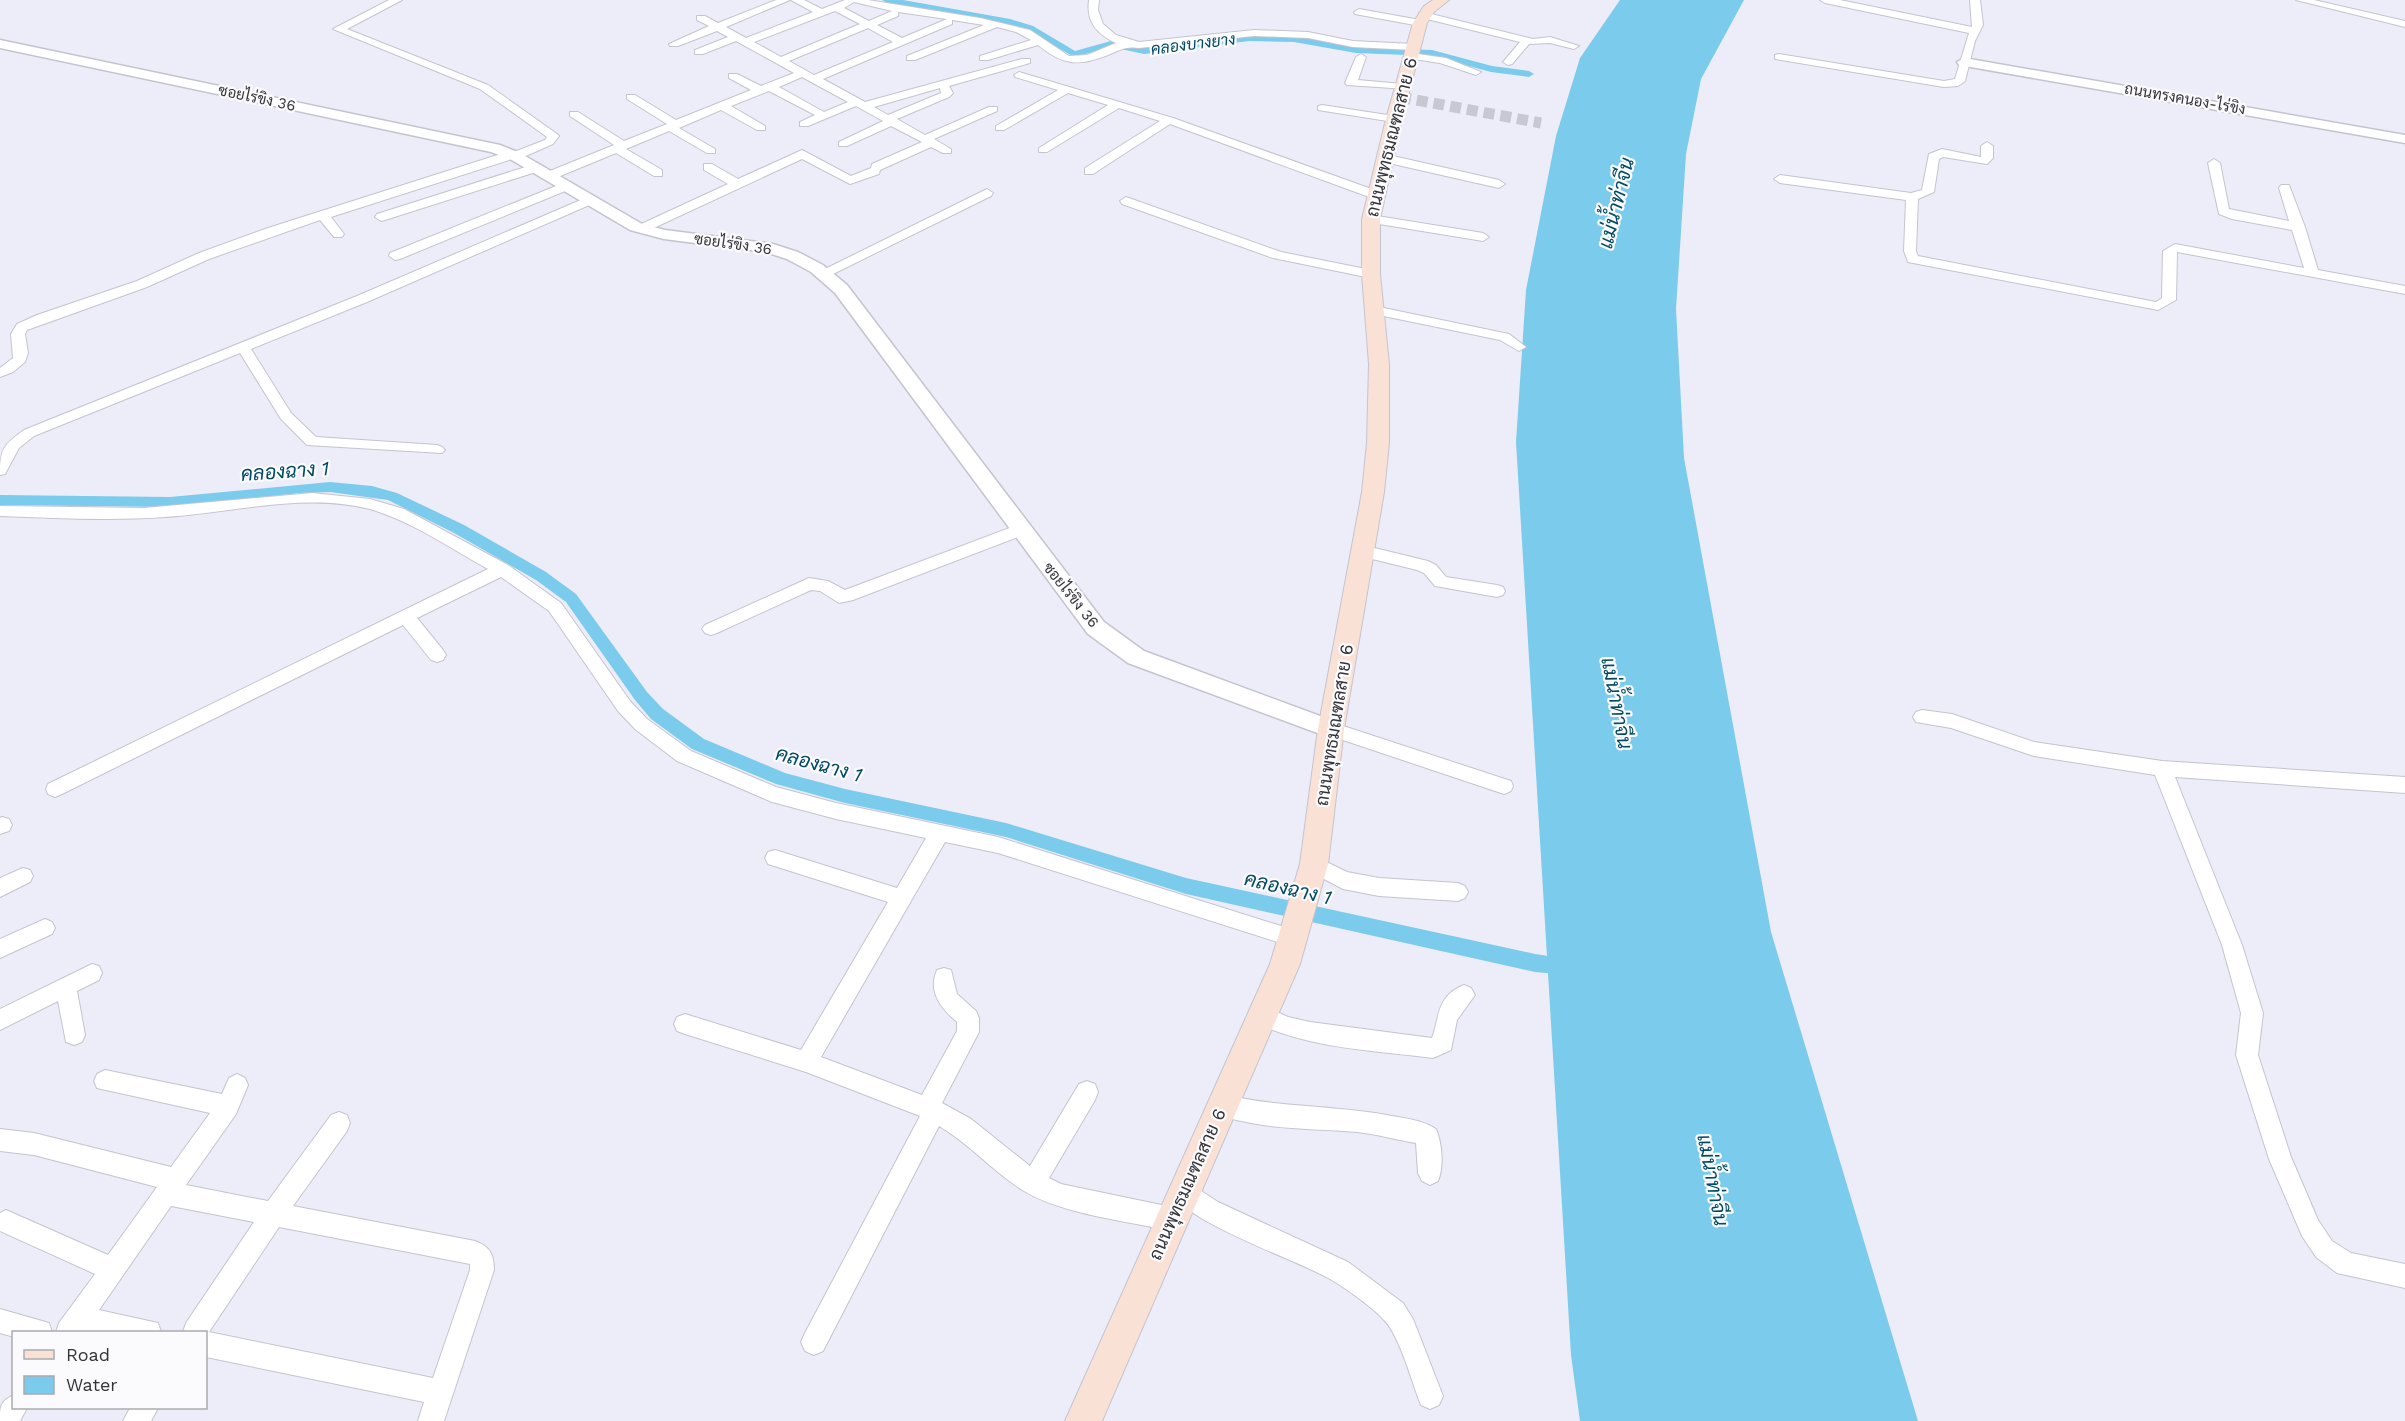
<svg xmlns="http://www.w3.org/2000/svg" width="2405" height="1421" font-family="'Work Sans',Sarabun,sans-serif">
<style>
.water{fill:#7bcbec}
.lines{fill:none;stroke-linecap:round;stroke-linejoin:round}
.canal{fill:#7bcbec;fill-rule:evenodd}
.minor-tunnel{stroke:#c7c8d2;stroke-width:11;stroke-dasharray:11 6;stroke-linecap:butt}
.minor-casing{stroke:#c4c4cf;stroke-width:2}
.tertiary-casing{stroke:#c4c4cf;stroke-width:3}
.secondary-casing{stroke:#c4c4cf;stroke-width:2}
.minor{fill:#fff;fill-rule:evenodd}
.tertiary{fill:#fff;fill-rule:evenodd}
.secondary{fill:#f9e1d6;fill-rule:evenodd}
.labels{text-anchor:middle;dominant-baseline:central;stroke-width:4.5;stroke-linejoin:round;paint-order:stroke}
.far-street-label{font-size:15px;fill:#343438;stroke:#fbfbfd}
.far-water-label{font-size:16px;font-style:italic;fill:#014a61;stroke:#fbfbfd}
.street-label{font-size:18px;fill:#343438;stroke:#fbfbfd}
.water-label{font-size:20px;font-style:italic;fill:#014a61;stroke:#fbfbfd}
</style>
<rect width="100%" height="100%" fill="#ecedf8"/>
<path class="water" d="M1620 0H1744L1701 79 1686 154 1676 309 1684 458 1771 932 1918 1421H1580L1571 1355 1516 442 1526 290 1556 136 1580 58Z"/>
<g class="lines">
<g class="canal">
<path d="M882 0H903L1010 19 1033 26 1075 51 1111 41 1144 48 1249 35 1294 36 1356 47 1432 50 1492 66 1529 71 1534 74 1529 77 1491 72 1432 56 1356 53 1294 42 1249 41 1144 54 1111 47 1074 57 1027 30 1006 24 887 3Z"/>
<path d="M330 482 372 486 397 493 464 525 546 572 576 594 647 692 663 709 704 739 785 773 845 789 1006 823 1186 878 1535 954 1576 960 1579 966 1576 972 1569 975 1535 972 1186 894 1006 837 845 803 776 784 692 749 651 719 635 700 566 602 536 580 454 533 388 500 330 492 300 493 170 507 0 505V495L170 497Z"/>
</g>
<path class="minor-tunnel" d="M1400 97 1541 123"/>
<g class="minor-casing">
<g id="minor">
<path d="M389 0H402L347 29 488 85 557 134 559 136 553 144 519 159H512L331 217 344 234 342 237H334L320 220 209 259 147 287 27 330 25 334 28 353 25 362 13 372 0 377V368L13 358 11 334 17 324 37 315 137 281 199 253 268 228 507 152H514L545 140 547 137 480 89 333 29Z"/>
<path d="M776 0H790L726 27 746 38 813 12 791 0H804L822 9 845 0H868L980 18 1030 30 1069 56 1087 55 1116 43C1097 34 1086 22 1089 0H1099L1098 10 1103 24 1116 35 1139 42 1254 30 1308 32 1353 41 1413 44 1418 47 1413 50 1353 47 1308 38 1254 36 1139 48C1126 46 1120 50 1108 55 1077 67 1063 65 1038 45L988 60H980V56L1031 40 1016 32 997 27 915 60H907V56L984 25 952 20V24L823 79 865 102 1022 59H1030V63L949 86 953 93 949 97 897 119 925 135 989 107H997V111L934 139 951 149V153H943L931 147 880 170 879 174 850 184 802 159 645 232H637L635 229 637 226 728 184 704 170V164H712L738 179 802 150 851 176 871 168 872 164 922 142 891 126 847 146H839V142L883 121 856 106 808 126H800V122L815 115 769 91 731 106 765 126V130H757L721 110 679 128 715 149V153H707L669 131 626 149 662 170V176H654L616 153 553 179H545V173L614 145 570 116V112H578L624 141 667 124 627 99V95H635L676 120 751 90 729 78V74H737L761 86 794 73 736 41 703 54H695V50L728 37 717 31 678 46H670L669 44 709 26 697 20V16H705L718 23ZM854 2 892 11 869 21 844 8ZM835 11 860 24 781 57 754 42ZM898 12 947 19 902 38 877 25 898 16ZM868 28 893 42 814 75 789 61ZM802 77 848 102 824 112 779 87ZM940 88 941 93 888 115 874 107Z"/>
<path d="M1820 0H1840L1972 27 1970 0H1980L1983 25 1975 41 1965 81 1958 86 1944 87 1775 59V55L1779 54 1944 81 1955 79 1969 33 1825 3Z"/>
<path d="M2296 0H2314L2405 21V27Z"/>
<path d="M1359 9 1420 20 1425 23 1420 26 1355 14 1354 12Z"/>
<path d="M1423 12 1533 39 1550 37 1579 46 1574 49 1550 43 1529 44 1512 64 1508 65 1503 62 1520 42 1419 17V13Z"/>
<path d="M1411 53 1446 58 1481 72 1476 75 1440 63 1407 58V54Z"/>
<path d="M1361 54 1366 57 1358 80 1403 84 1409 87 1407 89 1347 85 1345 83 1356 57Z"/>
<path d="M1019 72 1173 118 1380 192 1382 195 1380 198H1372L1170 124 1093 174H1085V168L1160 121 1119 108 1047 152H1039V148L1108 105 1068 93 1004 130H996V126L1058 90 1015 77 1014 75Z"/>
<path d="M1322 105 1394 116 1400 119 1394 122 1318 110V106Z"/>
<path d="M1987 142 1993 146V158L1987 164 1943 157 1939 159 1934 192 1918 199 1916 251 1918 256 2156 302 2162 298 2163 251 2175 244 2304 268 2292 230 2232 219 2219 214 2208 163 2214 159 2220 163 2229 209 2289 221 2279 188 2281 185H2289L2305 227 2318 270 2405 286V294L2177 252 2176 300 2158 310 1908 262 1904 251 1906 200 1780 183 1774 179 1780 175 1911 193 1922 190 1929 154 1942 149 1981 157V146Z"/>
<path d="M1384 154 1499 180 1505 184 1499 188 1380 161V155Z"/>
<path d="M535 164 539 165V171L385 220 381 221 375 217 377 214Z"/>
<path d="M566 182 572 186 570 189 400 259 395 260 389 256 390 253Z"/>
<path d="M987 189 993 193 991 196 829 276H819L817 273Z"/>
<path d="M590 196 596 200 594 203 367 302 251 349 291 413 316 437 437 445 442 447 445 450 442 453 307 445 281 419 240 353 34 436 19 448 5 474 0 475C0 449 3 445 24 430L357 296Z"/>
<path d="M1126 197 1281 252 1371 270 1378 274 1371 278 1273 258 1122 204 1120 201Z"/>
<path d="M1371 215 1483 233 1489 237 1483 241 1367 222 1365 219Z"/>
<path d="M1374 306 1509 334 1526 347 1519 351 1500 340 1369 313 1367 310 1369 307Z"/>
<path d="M312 493 370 499 404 509 508 565 561 603 630 701 647 719 691 751 776 787 836 803 998 837 1300 932 1303 938 1300 944 1293 947 998 853 945 842 821 1057 922 1095 957 1031V1022C942 1009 927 992 937 970L944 968 951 970 957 994 976 1011 979 1018V1032L942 1103 971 1119 1030 1166 1079 1084 1087 1081 1095 1084 1098 1092 1095 1100 1049 1178 1061 1184 1171 1207 1179 1211 1183 1219 1179 1227 1171 1231C1127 1221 1062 1214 1024 1191 993 1172 970 1144 939 1126L823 1351 814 1355 805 1351 801 1342 805 1333 920 1116 806 1072 685 1034 677 1031 674 1024 677 1017 685 1014 801 1050 888 902 768 864 765 858 768 852 775 850 897 888 926 838 836 819 772 802 677 761 635 729 618 711 549 611 501 577 417 618 443 650 446 655 443 660 437 662 431 660 403 625 62 794 55 797 48 794 46 789 48 784 488 569C450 548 411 521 370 509 304 492 231 513 165 517 110 521 55 518 0 516V506L144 508Z"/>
<path d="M1020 524 1026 526 1028 530 1026 534 853 600 839 603 820 591 811 590 717 633 711 635 705 633 702 629 705 625 809 578 828 581 845 590Z"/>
<path d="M1362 545 1428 561 1436 565 1446 577 1497 585 1503 587 1505 591 1503 595 1497 597 1435 586 1424 573 1417 570 1356 555 1354 551 1356 547Z"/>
<path d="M1922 710 1952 714 2034 742 2162 761 2405 777V793L2175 777 2242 945 2263 1013 2258 1055 2291 1157 2318 1220 2332 1241 2351 1253 2405 1264V1288L2337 1273 2316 1257 2302 1236 2269 1159 2236 1055 2241 1013 2222 945 2155 775 2034 756 1951 728 1916 722 1913 717 1916 712Z"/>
<path d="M1331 722 1511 781 1513 786 1511 791 1504 794 1325 734 1322 729 1325 724Z"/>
<path d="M2 817 9 819 12 825 9 831 0 834V818Z"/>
<path d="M1314 856 1347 872 1379 878 1458 883 1465 886 1468 892 1465 898 1458 901 1379 896 1343 889 1307 870 1304 864 1307 858Z"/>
<path d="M23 868 30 870 33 876 30 882 0 897V878Z"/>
<path d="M45 919 52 922 55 928 52 934 0 958V939Z"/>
<path d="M92 964 99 966 102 973 99 980 77 991 85 1035 82 1042 74 1045 66 1042 58 1001 0 1030V1009Z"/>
<path d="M1464 985 1471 988 1475 995 1457 1020 1451 1050 1433 1058C1373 1050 1310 1049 1254 1022L1251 1015 1254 1008 1262 1005 1288 1017 1310 1022 1432 1038C1440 1017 1436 996 1464 985Z"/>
<path d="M105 1070 222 1094 229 1078 237 1074 245 1078 248 1085 236 1114 186 1185 268 1201 331 1115 339 1112 347 1115 350 1123 347 1131 293 1206 475 1241C490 1247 494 1254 494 1270L444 1421H418L424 1402 206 1357V1332H183L186 1323 254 1222 171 1206 99 1310 158 1323 161 1332H56L59 1323 95 1274 0 1231V1213L6 1210 108 1255 157 1187 34 1155 0 1151V1129L34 1133 171 1167 210 1113 97 1088 94 1081 97 1074ZM279 1227 470 1264V1270L433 1378 209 1332Z"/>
<path d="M1222 1094C1278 1108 1336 1105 1392 1116 1408 1119 1422 1120 1436 1129 1442 1143 1444 1167 1438 1181L1430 1185 1422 1181 1418 1173 1416 1143C1396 1140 1377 1134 1357 1132 1310 1128 1258 1130 1214 1113L1211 1105 1214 1097Z"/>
<path d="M1183 1179 1218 1202 1348 1262 1403 1303 1413 1319 1443 1396 1439 1405 1430 1409 1421 1405C1412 1383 1400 1337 1385 1321 1375 1309 1344 1287 1330 1279 1297 1260 1184 1222 1171 1191L1175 1183Z"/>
<path d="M0 1309 49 1323 52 1332H14V1337L0 1333Z"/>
<path d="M14 1395V1408H27L20 1421H0C0 1407 0 1401 14 1395Z"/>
<path d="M130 1408H158L151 1421H123Z"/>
</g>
</g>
<g class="tertiary-casing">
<g id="tertiary">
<path d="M0 40 500 145 520 153 642 224 665 230 773 244 798 252 823 265 847 285 1104 622 1144 651 1339 723 1342 729 1339 735 1331 738 1128 663 1088 634 835 293 811 272 787 259 765 252 664 239 630 230 510 159 491 152 0 48Z"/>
<path d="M1964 58 2405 135V143L1959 65 1957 62Z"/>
</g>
</g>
<g class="secondary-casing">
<path id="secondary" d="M1433 0H1449L1434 12 1427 23 1402 119 1380 219V274L1389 364V443L1384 492 1344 729 1328 864 1300 964 1102 1421H1065L1270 964 1300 864 1318 729 1362 492 1367 443 1369 364 1362 274V219L1386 119 1413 23 1424 6Z"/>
</g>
<use href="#minor" class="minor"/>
<use href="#tertiary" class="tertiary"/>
<use href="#secondary" class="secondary"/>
</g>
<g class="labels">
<g class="far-street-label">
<text transform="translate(257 98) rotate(12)">ซอยไร่ขิง 36</text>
<text transform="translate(2185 99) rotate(10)">ถนนทรงคนอง-ไร่ขิง</text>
<text transform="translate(733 244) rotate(8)">ซอยไร่ขิง 36</text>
<text transform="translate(1071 595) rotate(51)">ซอยไร่ขิง 36</text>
</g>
<g class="far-water-label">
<text transform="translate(1193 44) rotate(-7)">คลองบางยาง</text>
</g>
<g class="street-label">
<text transform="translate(1391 137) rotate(-76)">ถนนพุทธมณฑลสาย 6</text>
<text transform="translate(1334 725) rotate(-81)">ถนนพุทธมณฑลสาย 6</text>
<text transform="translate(1187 1184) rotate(-66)">ถนนพุทธมณฑลสาย 6</text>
</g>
<g class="water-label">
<text transform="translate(1616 203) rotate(-76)">แม่น้ำท่าจีน</text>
<text transform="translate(285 471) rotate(-4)">คลองฉาง 1</text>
<text transform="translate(1617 703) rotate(79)">แม่น้ำท่าจีน</text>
<text transform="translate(819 764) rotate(15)">คลองฉาง 1</text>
<text transform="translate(1288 888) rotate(13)">คลองฉาง 1</text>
<text transform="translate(1713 1180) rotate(79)">แม่น้ำท่าจีน</text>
</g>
</g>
<rect x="12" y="1331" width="195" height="78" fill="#fbfbfd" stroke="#ababae" stroke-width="1.5"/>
<rect x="24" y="1350" width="30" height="9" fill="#f9e1d6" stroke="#ababae" stroke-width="1.5"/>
<text x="66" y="1361" font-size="18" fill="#343438">Road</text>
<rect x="24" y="1376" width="30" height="18" fill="#7bcbec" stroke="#ababae" stroke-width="1.5"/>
<text x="66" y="1391" font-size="18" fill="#343438">Water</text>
</svg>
